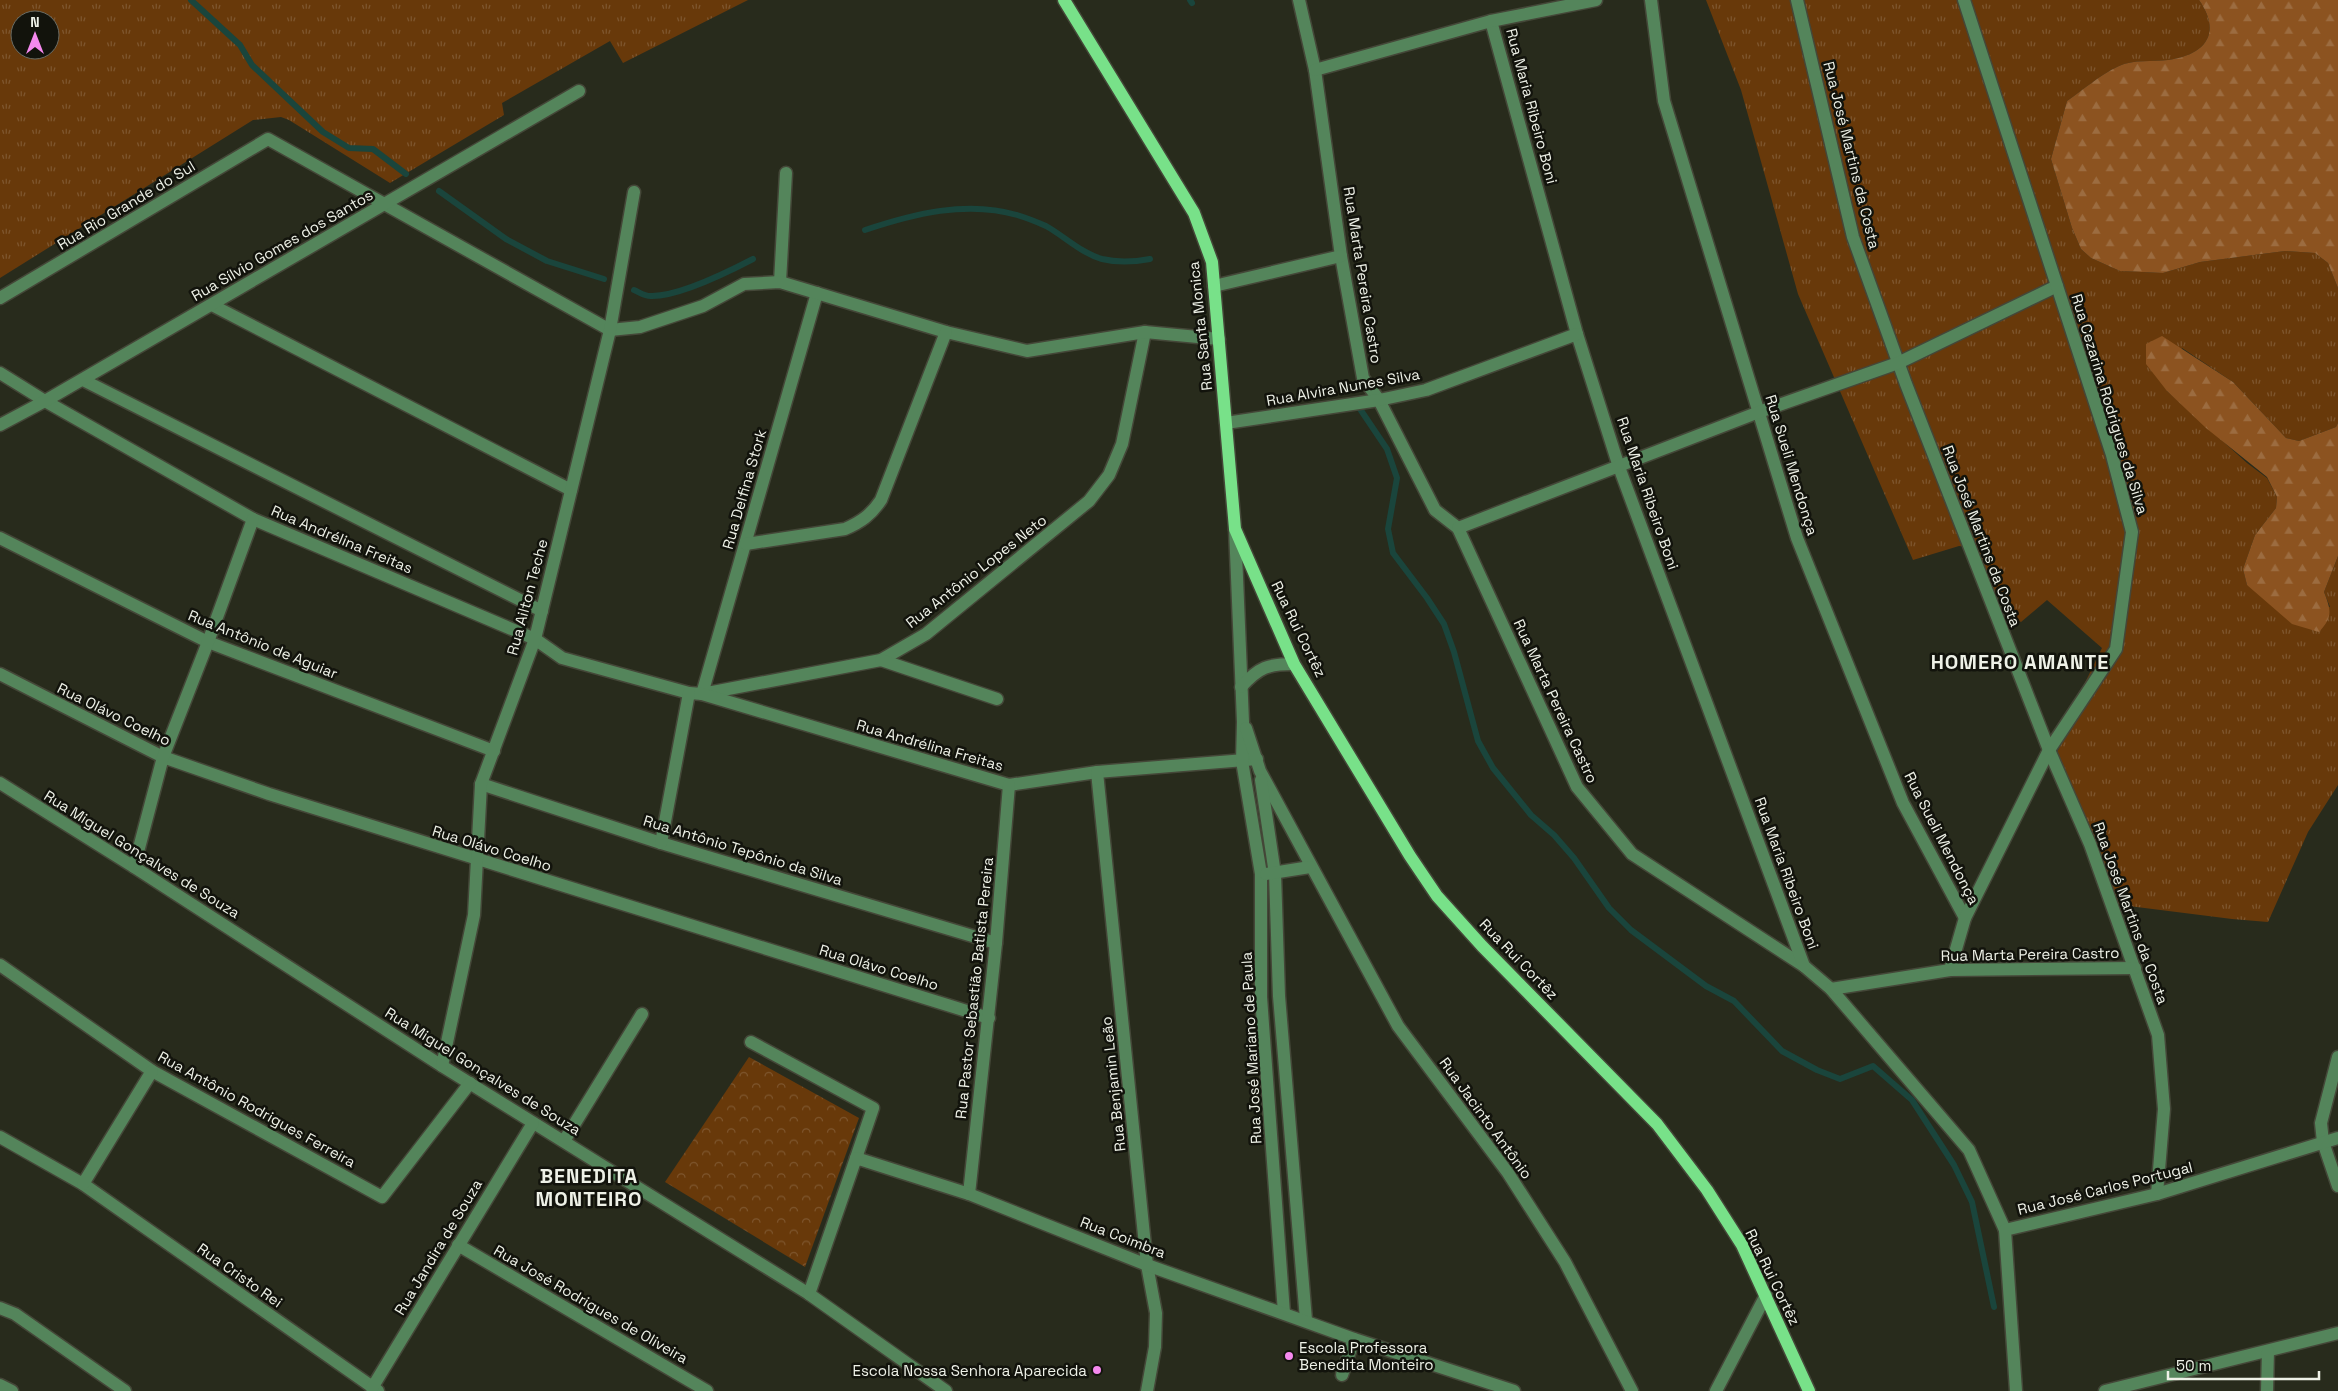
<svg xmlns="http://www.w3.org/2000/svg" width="2338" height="1391" font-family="'Space Grotesk',sans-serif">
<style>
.grass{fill:url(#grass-tufts);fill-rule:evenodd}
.forest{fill:url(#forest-firs)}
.park{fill:url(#park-crowns)}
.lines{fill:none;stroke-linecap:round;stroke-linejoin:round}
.stream{stroke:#1a453c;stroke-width:6}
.minor-casing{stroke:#444738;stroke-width:15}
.major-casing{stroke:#444738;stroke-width:15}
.minor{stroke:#54855b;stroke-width:12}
.major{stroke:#78e189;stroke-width:12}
.poi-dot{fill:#f589ee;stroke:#12130c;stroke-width:2}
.labels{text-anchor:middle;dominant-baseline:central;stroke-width:5;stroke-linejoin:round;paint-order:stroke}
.street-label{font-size:15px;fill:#eef1e7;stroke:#12130c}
.poi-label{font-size:15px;fill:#eef1e7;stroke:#12130c;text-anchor:start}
.district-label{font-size:20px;font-weight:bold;letter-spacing:1px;fill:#eef1e7;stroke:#12130c}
</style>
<defs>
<pattern id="grass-tufts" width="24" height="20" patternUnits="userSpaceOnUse" patternTransform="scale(1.25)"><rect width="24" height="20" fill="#68390a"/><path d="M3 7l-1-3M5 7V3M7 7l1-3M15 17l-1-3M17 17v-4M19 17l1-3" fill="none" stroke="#7e562e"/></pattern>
<pattern id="forest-firs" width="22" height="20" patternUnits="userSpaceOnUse" patternTransform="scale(1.25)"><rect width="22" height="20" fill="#8c5320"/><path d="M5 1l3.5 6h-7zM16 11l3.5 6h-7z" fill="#9c6c40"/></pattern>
<pattern id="park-crowns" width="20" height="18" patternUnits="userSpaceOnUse" patternTransform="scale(1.25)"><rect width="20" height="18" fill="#68390a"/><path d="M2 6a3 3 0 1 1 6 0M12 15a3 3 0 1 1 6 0" fill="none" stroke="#7e562e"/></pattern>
</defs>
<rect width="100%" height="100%" fill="#282b1c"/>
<g class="grass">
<path d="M0 0H748L623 63 610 41 502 103 504 115 390 183 289 120 281 117 253 120 0 278ZM20 20H50V50H20Z"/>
<path d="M1706 0H2199C2222 33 2206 55 2168 60 2152 62 2134 59 2119 66 2100 75 2084 89 2067 101L2051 159 2072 228 2081 249 2091 258 2120 271 2163 273 2200 262 2285 251 2315 253 2328 263 2338 288V423L2336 427 2299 441 2286 438 2233 382 2182 348 2167 391 2247 463 2267 478 2277 497 2276 508 2255 535 2243 569 2247 585 2330 607 2324 592 2338 556V785L2308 832 2268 922 2232 919 2113 904 2057 753 2076 701 2102 648 2047 600 2021 622 2007 613 1970 547 1959 546 1913 560 1798 294 1741 90Z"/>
</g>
<g class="forest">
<path d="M2199 0H2338V288L2328 263 2315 253 2285 251 2200 262 2163 273 2120 271 2091 258 2081 249 2072 228 2051 159 2067 101C2084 89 2100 75 2119 66 2134 59 2152 62 2168 60 2206 55 2222 33 2199 0Z"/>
<path d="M2162 336 2233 382 2286 438 2299 441 2336 427 2338 423V556L2324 592C2331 610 2333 617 2319 632L2292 624 2247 585 2243 569 2255 535 2276 508 2277 497 2267 477 2206 428 2167 391 2146 364V344Z"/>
</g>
<path class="park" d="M749 1057 859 1118 805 1267 665 1182Z"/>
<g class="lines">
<g class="stream">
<path d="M191 0 240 45 252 65 323 132 349 148 373 149 406 174"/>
<path d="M1190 0 1192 3"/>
<path d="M439 191 506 239 547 261 604 279"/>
<path d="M865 230C913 214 967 200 1017 215 1027 218 1037 222 1046 226 1064 236 1081 253 1102 259 1118 263 1134 262 1150 259"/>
<path d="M634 290C639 292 646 297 652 296 680 296 728 272 753 259"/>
<path d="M1358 406 1387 449 1397 478 1388 529 1393 553 1427 598 1444 624 1454 652 1478 741 1493 768 1531 815 1554 835 1574 858 1609 908 1631 930 1706 986 1734 1001 1782 1051 1817 1070 1840 1079 1873 1066 1912 1100 1954 1165 1972 1202 1994 1307"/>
</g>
<g class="minor-casing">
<g id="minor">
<path d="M1299 0 1315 70 1341 256 1363 378 1379 400 1435 510 1458 528 1577 787 1632 854 1804 966 1831 989 1969 1150 2005 1230"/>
<path d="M1651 0 1664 101 1797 538 1903 803 1965 918"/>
<path d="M1797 0 1853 237 1906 384 2049 750 2090 844 2158 1035 2164 1109 2157 1194"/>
<path d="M1491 21 1577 334 1619 467 1804 966"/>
<path d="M1315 70 1491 21 1596 0"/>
<path d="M780 282 786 173"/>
<path d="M1214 286 1341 256"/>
<path d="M817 293 702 694 881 660 926 634 1089 501 1109 475 1122 444 1145 332"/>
<path d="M0 298 268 139 610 330 640 327 703 306 744 284 780 282 946 332 1027 351 1145 332 1219 339"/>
<path d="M212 305 571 490"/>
<path d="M0 373 45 401 253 519 535 639 562 658 689 693 702 694 1009 785 1097 772 1257 759"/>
<path d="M83 380 542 611"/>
<path d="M1226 423 1379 400 1426 390 1577 334"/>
<path d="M0 425 45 401 579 91"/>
<path d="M1458 528 1759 412 1898 363 2057 286"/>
<path d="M1235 529 1243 722 1242 761 1261 874V997L1284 1313"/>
<path d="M0 538 208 642 494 751"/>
<path d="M746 544 845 529C861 522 871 515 881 500L946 332"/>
<path d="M881 660 997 699"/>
<path d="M0 674 163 757 269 794 989 1018"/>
<path d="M1241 687C1259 667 1268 664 1294 664"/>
<path d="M1246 728 1260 771 1398 1026 1508 1173 1565 1262 1632 1391"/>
<path d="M1097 772 1147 1265 1156 1313 1155 1347 1147 1391"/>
<path d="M1261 780 1275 874 1279 996 1306 1320"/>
<path d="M0 783 134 867 442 1066 809 1294 946 1391"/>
<path d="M481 784 661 843 996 943"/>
<path d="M661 843 689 693"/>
<path d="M134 867 163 757 208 642 253 519"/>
<path d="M1266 874 1310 867"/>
<path d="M0 965 152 1071 382 1197 470 1083"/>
<path d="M1950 970 1965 918 2049 750 2116 649 2132 532 2112 455 1964 0"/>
<path d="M1831 989 1950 970 2135 968"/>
<path d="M751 1042 873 1108 856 1158"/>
<path d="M2338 1057 2321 1123 2323 1142 2338 1186"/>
<path d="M442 1066 474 915 481 784 535 639 610 330 634 192"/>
<path d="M0 1137 83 1184 378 1391"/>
<path d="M564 1141 642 1014"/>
<path d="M83 1184 152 1071"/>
<path d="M969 1194 996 943 1009 785"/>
<path d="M458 1245 707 1391"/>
<path d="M809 1294 856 1158 969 1194 1147 1265 1354 1339 1514 1391"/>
<path d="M0 1308 15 1314 125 1391"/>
<path d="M1342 1375 1354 1339"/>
<path d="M0 1385 12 1391"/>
<path d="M372 1388 533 1123"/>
<path d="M1716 1391 1766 1295"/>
<path d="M2016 1391 2005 1230 2157 1194 2338 1138"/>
<path d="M2105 1391 2338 1333"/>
<path d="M2267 1391 2268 1351"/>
</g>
</g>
<g class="major-casing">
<path id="major" d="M1064 0 1194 213 1212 262 1235 529 1294 664 1410 856 1437 896 1482 946 1657 1124 1707 1190 1742 1245 1809 1391"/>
</g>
<use href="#minor" class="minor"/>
<use href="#major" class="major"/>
</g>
<g class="poi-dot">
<circle cx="1289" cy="1356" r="5"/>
<circle cx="1097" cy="1370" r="5"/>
</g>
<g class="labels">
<g class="street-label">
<text transform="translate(1532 106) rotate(75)">Rua Maria Ribeiro Boni</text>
<text transform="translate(1852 155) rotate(76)">Rua José Martins da Costa</text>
<text transform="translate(126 205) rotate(-31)">Rua Rio Grande do Sul</text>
<text transform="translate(282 245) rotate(-30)">Rua Sílvio Gomes dos Santos</text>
<text transform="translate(1363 275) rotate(81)">Rua Marta Pereira Castro</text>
<text transform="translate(1200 326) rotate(-96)">Rua Santa Monica</text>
<text transform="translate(1343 387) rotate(-10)">Rua Alvira Nunes Silva</text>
<text transform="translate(2110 404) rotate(73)">Rua Cezarina Rodrigues da Silva</text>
<text transform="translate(1792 465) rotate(73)">Rua Sueli Mendonça</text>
<text transform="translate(744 489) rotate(-74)">Rua Delfina Stork</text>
<text transform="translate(1648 493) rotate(71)">Rua Maria Ribeiro Boni</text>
<text transform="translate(1982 536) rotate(69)">Rua José Martins da Costa</text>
<text transform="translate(342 539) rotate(23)">Rua Andrélina Freitas</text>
<text transform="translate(976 571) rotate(-38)">Rua Antônio Lopes Neto</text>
<text transform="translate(527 597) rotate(-75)">Rua Ailton Teche</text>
<text transform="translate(1299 629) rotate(64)">Rua Rui Cortêz</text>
<text transform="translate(263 644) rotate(22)">Rua Antônio de Aguiar</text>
<text transform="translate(1556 701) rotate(65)">Rua Marta Pereira Castro</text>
<text transform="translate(114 714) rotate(26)">Rua Olávo Coelho</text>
<text transform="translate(930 745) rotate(16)">Rua Andrélina Freitas</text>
<text transform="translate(1942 838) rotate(63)">Rua Sueli Mendonça</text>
<text transform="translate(492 848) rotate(17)">Rua Olávo Coelho</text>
<text transform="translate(743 850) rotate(17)">Rua Antônio Tepônio da Silva</text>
<text transform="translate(142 854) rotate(32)">Rua Miguel Gonçalves de Souza</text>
<text transform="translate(1787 873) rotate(70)">Rua Maria Ribeiro Boni</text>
<text transform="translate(2131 913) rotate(70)">Rua José Martins da Costa</text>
<text transform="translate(2030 954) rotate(-1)">Rua Marta Pereira Castro</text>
<text transform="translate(1519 959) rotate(46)">Rua Rui Cortêz</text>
<text transform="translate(879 967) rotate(17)">Rua Olávo Coelho</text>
<text transform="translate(974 988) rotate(-84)">Rua Pastor Sebastião Batista Pereira</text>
<text transform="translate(1251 1048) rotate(-93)">Rua José Mariano de Paula</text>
<text transform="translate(483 1071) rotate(32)">Rua Miguel Gonçalves de Souza</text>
<text transform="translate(1113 1084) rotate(-96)">Rua Benjamin Leão</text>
<text transform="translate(257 1109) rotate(29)">Rua Antônio Rodrigues Ferreira</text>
<text transform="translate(1486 1118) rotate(54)">Rua Jacinto Antônio</text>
<text transform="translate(2105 1188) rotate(-14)">Rua José Carlos Portugal</text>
<text transform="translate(1123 1237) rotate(21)">Rua Coimbra</text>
<text transform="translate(438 1247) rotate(-59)">Rua Jandira de Souza</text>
<text transform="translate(240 1275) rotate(35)">Rua Cristo Rei</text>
<text transform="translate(1773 1277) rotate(64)">Rua Rui Cortêz</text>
<text transform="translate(591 1304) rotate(30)">Rua José Rodrigues de Oliveira</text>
</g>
<g class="poi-label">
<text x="1299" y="1347">Escola Professora<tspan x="1299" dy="17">Benedita Monteiro</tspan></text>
<text x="1087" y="1370" text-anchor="end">Escola Nossa Senhora Aparecida</text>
</g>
<g class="district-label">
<text x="2020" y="662">HOMERO AMANTE</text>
<text x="589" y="1176">BENEDITA<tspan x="589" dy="23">MONTEIRO</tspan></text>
</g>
</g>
<g transform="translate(35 35)"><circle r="24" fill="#12130c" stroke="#6a6c64"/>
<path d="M0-4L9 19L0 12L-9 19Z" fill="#f589ee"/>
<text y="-8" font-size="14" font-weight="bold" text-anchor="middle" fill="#eef1e7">N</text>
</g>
<path d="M2168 1371v8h151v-8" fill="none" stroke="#eef1e7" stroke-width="2.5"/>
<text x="2176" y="1371" font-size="15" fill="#eef1e7" stroke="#12130c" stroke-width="4" paint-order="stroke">50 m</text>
</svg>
